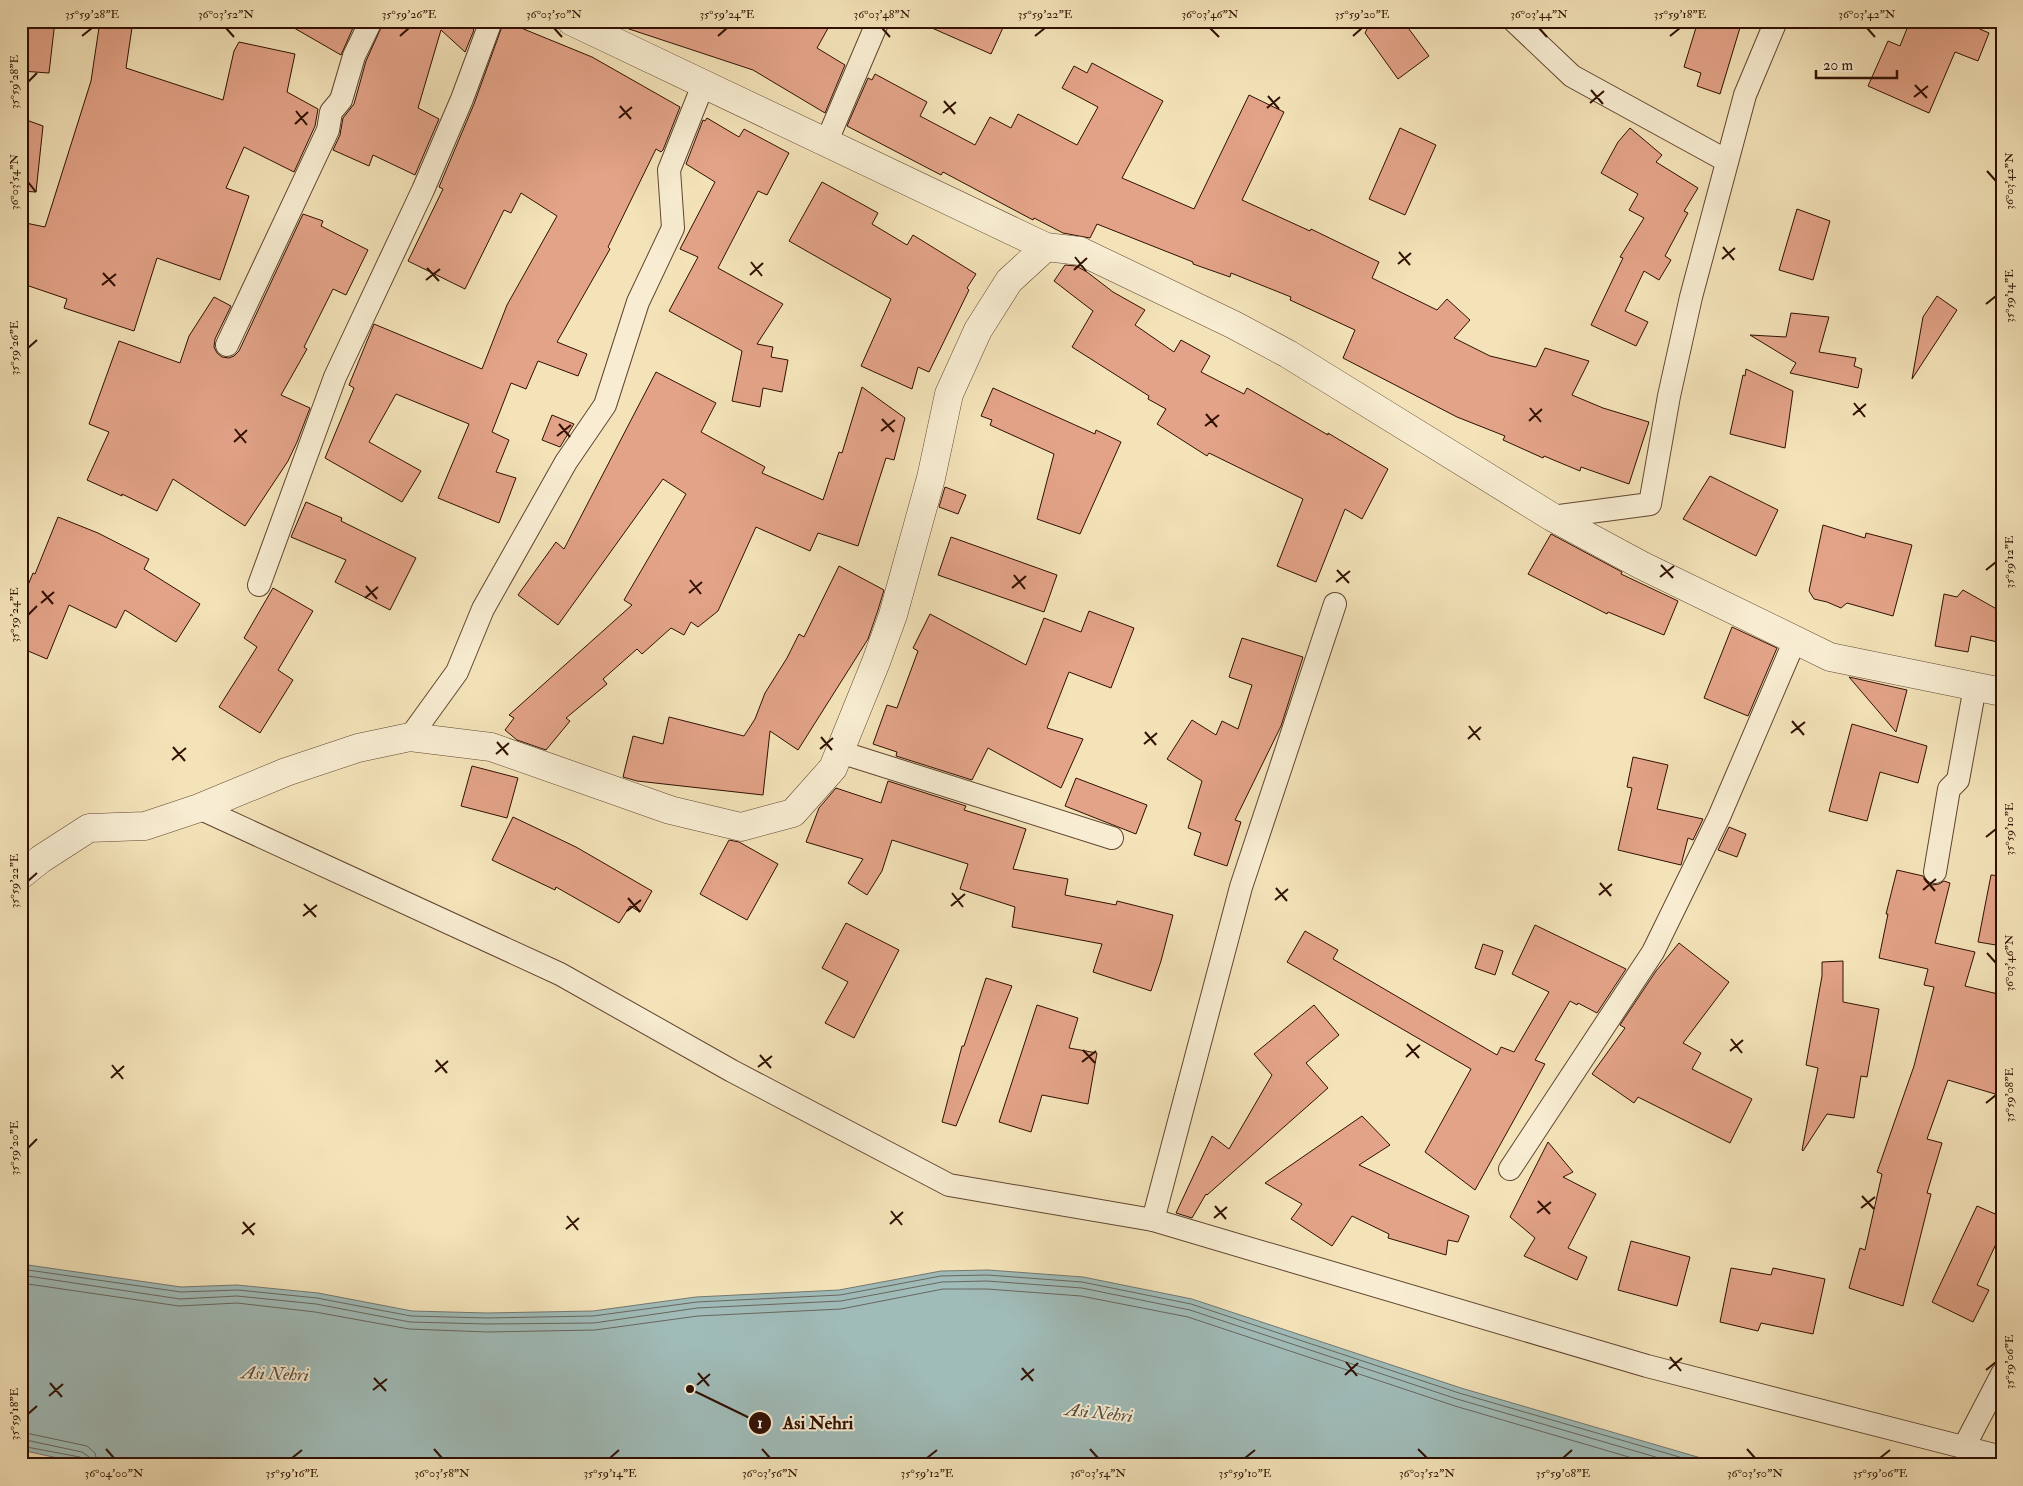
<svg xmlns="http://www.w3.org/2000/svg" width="2023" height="1486" font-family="'IM FELL Double Pica',serif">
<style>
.water{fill:#a0bcb9;stroke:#737770}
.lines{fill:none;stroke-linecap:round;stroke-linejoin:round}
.shore{stroke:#68665e;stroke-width:1}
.building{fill:#e3a388;stroke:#301002}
.minor-casing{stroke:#614530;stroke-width:24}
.tertiary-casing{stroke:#614530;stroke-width:29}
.minor{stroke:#f8edd2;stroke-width:22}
.tertiary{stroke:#f8edd2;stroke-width:28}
.ticks{fill:none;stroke:#301002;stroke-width:2}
.labels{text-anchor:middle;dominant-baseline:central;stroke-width:4;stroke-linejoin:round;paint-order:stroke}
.water-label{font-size:18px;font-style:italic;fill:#574c42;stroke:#f8edd2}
.leader{fill:none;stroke:#301002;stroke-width:2}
.callout-dot{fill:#301002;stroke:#f8edd2;stroke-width:2}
.mark-label{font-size:15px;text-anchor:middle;font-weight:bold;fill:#fff}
.callout-label{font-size:18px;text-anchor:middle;font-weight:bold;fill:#301002;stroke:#f8edd2;stroke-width:4;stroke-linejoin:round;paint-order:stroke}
.neatline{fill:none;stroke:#301002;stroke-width:2}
.ticks-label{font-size:12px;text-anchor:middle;fill:#301002}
</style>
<rect width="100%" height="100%" fill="#f4e3b9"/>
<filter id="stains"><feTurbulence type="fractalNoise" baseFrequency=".004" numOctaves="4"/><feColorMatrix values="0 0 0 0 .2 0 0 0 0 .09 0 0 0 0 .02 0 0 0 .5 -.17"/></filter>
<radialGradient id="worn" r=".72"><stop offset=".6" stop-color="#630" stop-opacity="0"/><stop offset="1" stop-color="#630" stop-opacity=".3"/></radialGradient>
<path class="water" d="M21 1264 181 1287 237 1285 318 1293 412 1311 487 1313 593 1311 696 1297 839 1290 941 1271 988 1270 1083 1277 1192 1299 1461 1388 1725 1465H90L21 1450Z"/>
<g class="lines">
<g class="shore">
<path d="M21 1269 181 1292 238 1290 317 1298 411 1316 487 1318 593 1316 697 1302 840 1295 941 1276 987 1275 1082 1282 1191 1304 1459 1393 1707 1465"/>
<path d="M21 1275 180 1299 237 1296 316 1304 410 1322 487 1324 594 1323 697 1308 841 1301 942 1282 987 1281 1082 1288 1190 1310 1457 1399 1683 1465"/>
<path d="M21 1283 179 1306 237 1303 315 1312 409 1329 487 1332 595 1330 698 1316 841 1309 943 1289H987L1081 1296 1188 1317 1455 1406 1656 1465"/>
<path d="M21 1432 87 1446 95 1453 98 1465"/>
<path d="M21 1439 82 1452 89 1457 90 1465"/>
<path d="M21 1446 80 1457 83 1460 84 1465"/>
</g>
</g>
<g class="building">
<path d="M21 21H55L49 73 21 71Z"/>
<path d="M100 21H133L126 68 223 100 234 51 239 42 295 54 287 92 318 109 315 126 294 172 244 147 226 188 249 196 220 280 157 258 134 331 64 308 67 299 26 285 27 283 21 281V222L45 227 91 81Z"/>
<path d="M282 21H356L341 55Z"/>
<path d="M384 21H464L474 30 465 52 441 30 418 108 439 119 415 175 373 155 369 166 333 150 340 135 343 118 354 104 366 61Z"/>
<path d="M504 21 592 57 680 107 663 150 661 152 656 149 608 247 610 249 557 342 587 354 578 376 538 361 526 389 511 383 492 432 509 440 496 472 516 478 499 523 438 498 469 424 396 394 369 442 421 471 402 502 325 458 354 388 349 385 374 324 482 369 507 305 557 216 521 193 511 213 504 210 465 289 408 261 443 189 439 187 474 104Z"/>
<path d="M617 21H832L817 48 845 65 825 113 753 70 617 25Z"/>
<path d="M916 21H1006L991 54Z"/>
<path d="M1371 21H1403L1429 56 1398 79 1365 33Z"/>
<path d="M1698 21H1742L1720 94 1697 86 1701 73 1684 67Z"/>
<path d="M1910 21H1976L1973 26 1989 33 1978 61 1955 52 1929 113 1868 86 1888 41 1900 46Z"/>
<path d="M1092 63 1163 101 1122 178 1194 209 1249 95 1284 112 1242 200 1310 231 1311 229 1379 262 1372 278 1437 310 1447 299 1470 320 1454 338 1490 356 1536 367 1545 348 1589 361 1572 395 1603 408 1649 422 1629 484 1581 467 1580 471 1544 456 1543 458 1503 440 1505 436 1457 417 1343 358 1355 330 1290 300 1291 297 1231 273 1230 277 1193 264V262L1097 224 1090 238 1063 233 1034 218 1033 220 943 172 941 175 847 126 868 78 872 80 875 74 927 102 920 116 975 145 990 117 1011 128 1018 114 1077 145 1098 107 1062 88 1074 66 1087 73Z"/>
<path d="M21 118 43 126 36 192 21 191Z"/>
<path d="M707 118 739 137 744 129 789 153 767 195 758 191 718 268 783 304 757 344 773 347 771 357 788 360 782 392 763 388 760 407 732 401 742 351 669 311 698 257 680 249 715 182 686 164 703 120 705 121Z"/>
<path d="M1400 128 1436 145 1405 215 1369 199Z"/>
<path d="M1630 128 1662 155 1656 162 1698 188 1684 211 1688 213 1665 256 1671 260 1659 280 1644 271 1625 311 1648 322 1636 346 1591 325 1623 258 1620 257 1644 218 1629 210 1638 194 1601 173 1618 142Z"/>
<path d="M822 182 878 213 872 224 907 245 913 235 976 274 967 288 969 290 929 372 918 367 912 389 861 366 891 299 789 241Z"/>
<path d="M1797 209 1830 221 1813 280 1779 270Z"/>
<path d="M303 214 323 221 321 226 368 250 346 295 333 289 304 347 307 349 281 395 310 408 297 442 288 461 245 526 173 479 157 511 122 494V496L87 480 109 432 89 424 119 341 180 363 189 336 214 297 231 306 215 339 214 347 217 353 222 357 229 358 234 356 239 351Z"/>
<path d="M1065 265 1076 266 1087 272 1113 292 1145 310 1135 325 1174 352 1181 340 1210 356 1201 372 1244 394 1247 388 1328 435V433L1388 469 1362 519 1345 509 1316 582 1277 566 1303 499 1209 453 1207 456 1157 424 1166 409 1148 399 1149 396 1072 347 1093 311 1054 281Z"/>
<path d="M1937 296 1957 310 1912 379 1923 317Z"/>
<path d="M1791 313 1829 317 1819 352 1856 358 1854 366 1862 369 1858 388 1790 373 1796 363 1750 335 1786 337Z"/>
<path d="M1746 369 1793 391 1785 448 1730 434 1743 375 1745 376Z"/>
<path d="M656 372 716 403 701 432 765 467 762 473 823 500 839 452 842 453 862 387 905 418 894 460 886 458 858 546 818 533 810 551 756 527 718 611 698 627 691 622 684 635 671 628 642 654 637 649 603 679 607 684 566 718 570 721 546 750 517 740 505 730 514 718 509 715 632 605 624 600 686 494 663 479 558 625 518 595 556 542 564 549Z"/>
<path d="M993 388 1095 434 1096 430 1121 442 1080 534 1037 519 1054 454 990 425 992 420 981 416Z"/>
<path d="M552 415 574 424 560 447 542 440Z"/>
<path d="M1710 476 1778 510 1756 556 1683 519Z"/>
<path d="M945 487 966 495 958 514 939 507Z"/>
<path d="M306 502 342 518 341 521 416 558 390 610 335 582 346 560 291 537Z"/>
<path d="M58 517 98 533 149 559 144 569 200 604 176 642 125 610 116 628 69 605 47 659 21 648V602L33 573 35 574Z"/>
<path d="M1823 525 1865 538 1866 533 1912 545 1893 616 1847 603 1841 608 1827 602 1814 599 1809 591Z"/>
<path d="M1551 534 1622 572 1621 574 1678 601 1664 635 1608 612 1607 614 1528 574Z"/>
<path d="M951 537 1057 575 1044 612 938 575Z"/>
<path d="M839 566 884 590 878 610 868 639 798 750 770 731 763 795 637 781 623 777 633 736 663 744 669 717 744 736 755 719 765 693 787 658 799 634 804 637Z"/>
<path d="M273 588 313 611 278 670 293 680 260 733 219 707 257 647 244 638Z"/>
<path d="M1963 590 2002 612V643L1971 636 1968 652 1935 646 1944 594 1957 597Z"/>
<path d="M1089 611 1134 628 1111 688 1069 672 1047 728 1083 739 1061 788 988 748 972 780 896 756 897 752 873 744 887 705 897 708 918 651 913 648 930 614 1026 665 1044 618 1081 632Z"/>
<path d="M1732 627 1777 648 1748 716 1704 698Z"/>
<path d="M1242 638 1303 657 1281 726 1235 820 1241 822 1227 866 1194 855 1201 833 1188 828 1202 781 1167 759 1192 720 1216 735 1222 721 1238 729 1252 685 1229 677Z"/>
<path d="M1849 677 1907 690 1896 732Z"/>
<path d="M1852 724 1927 746 1918 783 1880 772 1867 821 1829 811Z"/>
<path d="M1633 757 1668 765 1657 809 1703 819 1693 840 1688 838 1681 865 1618 850 1632 788 1627 787Z"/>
<path d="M472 766 518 778 507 818 461 806Z"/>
<path d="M1076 778 1147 805 1136 834 1065 806Z"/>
<path d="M888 781 966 806 964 810 1026 829 1013 869 1068 879 1065 895 1116 905 1117 901 1173 915 1161 961 1151 991 1093 972 1102 944 1012 927 1015 907 960 889 968 864 892 840 882 871 867 895 848 883 863 859 806 842 819 808 836 788 881 803Z"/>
<path d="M513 817 576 847 652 891 640 912 630 906 619 923 556 887 555 890 492 860Z"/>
<path d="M1729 827 1746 834 1737 857 1718 850Z"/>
<path d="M729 840 739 842 778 864 747 920 700 894Z"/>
<path d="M1897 870 1923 876 1926 882 1932 885 1939 884 1944 881 1950 883 1935 943 1975 952 1965 986 2002 995V1096L1948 1080 1927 1139 1942 1143 1927 1193 1931 1194 1903 1306 1849 1288 1860 1248 1865 1250 1882 1174 1877 1172 1914 1066 1934 987 1924 985 1928 969 1879 958 1888 914H1886Z"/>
<path d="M1991 875 2002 876V946L1978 942Z"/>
<path d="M846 923 899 950 854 1038 825 1023 848 982 822 968Z"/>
<path d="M1535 925 1626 969 1597 1013 1578 1003 1577 1005 1570 1001 1535 1060 1545 1064 1475 1190 1425 1152 1471 1069 1287 962 1305 931 1338 950 1333 959 1497 1055 1501 1047 1514 1052 1549 992 1512 974Z"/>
<path d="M1679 943 1729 982 1683 1043 1701 1053 1692 1069 1752 1099 1730 1143 1638 1097 1634 1103 1592 1074 1625 1028 1620 1025 1656 971Z"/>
<path d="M1483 944 1503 951 1495 975 1475 968Z"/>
<path d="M1843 961V1002L1879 1009 1867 1077 1861 1076 1854 1118 1827 1114 1803 1151 1802 1150 1818 1068 1806 1065 1822 976V962Z"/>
<path d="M986 978 1012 986 956 1126 942 1122 962 1046H964Z"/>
<path d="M1037 1005 1078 1018 1069 1048 1097 1053 1088 1104 1042 1095 1031 1132 999 1122Z"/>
<path d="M1314 1005 1339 1035 1306 1063 1328 1088 1207 1195 1206 1194 1192 1218 1176 1213 1212 1136 1229 1149 1272 1075 1254 1054Z"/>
<path d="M1362 1116 1390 1145 1359 1165 1469 1216 1458 1242 1448 1240 1446 1255 1388 1238 1389 1234 1352 1216 1332 1246 1291 1219 1302 1204 1265 1183Z"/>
<path d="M1548 1142 1573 1172 1563 1177 1596 1194 1568 1248 1587 1257 1577 1280 1524 1256 1535 1238 1510 1217Z"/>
<path d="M1977 1206 2002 1217V1231L1977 1285 1989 1290 1973 1322 1932 1302Z"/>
<path d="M1631 1241 1690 1257 1677 1306 1618 1290Z"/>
<path d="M1731 1268 1771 1275 1773 1268 1825 1279 1813 1334 1761 1323 1758 1331 1720 1322Z"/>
</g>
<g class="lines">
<g class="minor-casing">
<g id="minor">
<path d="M1514 21 1572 76 1727 161"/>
<path d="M826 143 878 21"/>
<path d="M227 345 328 130 331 112 341 100 354 56 371 21"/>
<path d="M1552 517 1650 504 1669 396 1691 297 1745 95 1776 21"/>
<path d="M259 585 335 377 423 190 462 99 491 21"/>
<path d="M410 737 457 672 483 609 566 462 605 405 638 302 673 228 669 170 703 85"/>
<path d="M840 752 1112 838"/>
<path d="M199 808 560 974 732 1071 949 1185 1153 1220 1647 1366 2002 1457"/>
<path d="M1935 872 1949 789 1958 780 1975 687"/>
<path d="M1510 1169 1653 952 1719 817 1795 640"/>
<path d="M1153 1220 1241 887 1335 604"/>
<path d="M1964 1447 2002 1374"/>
</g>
</g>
<g class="tertiary-casing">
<g id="tertiary">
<path d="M571 21 1046 247 1080 251 1234 325 1288 354 1552 517 1641 565 1830 657 2002 692"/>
<path d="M21 875 41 859 89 828 145 826 199 808 286 772 358 748 410 737 491 747 670 810 741 827 793 813 833 768 876 662 893 615 931 478 949 394 978 330 1009 281 1046 247"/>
</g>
</g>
<use href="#minor" class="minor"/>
<use href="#tertiary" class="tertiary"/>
</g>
<path class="ticks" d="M226 28 234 37M554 28 562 37M882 28 890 37M1210 28 1219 37M1539 28 1547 37M1867 28 1875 37M82 36 92 28M400 36 409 28M718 36 727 28M1035 36 1045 28M1353 36 1362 28M1670 36 1680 28M28 82 37 73M1915 85 1927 98M1591 90 1603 104M1268 96 1279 109M1914 97 1928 86M944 101 955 114M1590 103 1604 91M620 106 631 119M1267 108 1280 97M296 111 307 125M943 113 956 102M619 118 632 107M295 124 308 112M1987 171 1996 181M28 182 36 192M1723 247 1734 260M1399 252 1410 265M1075 257 1086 271M1722 259 1735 248M751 262 762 276M1398 264 1411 253M427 268 439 281M1074 270 1087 258M103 273 115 286M750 275 763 263M426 280 440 269M102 285 116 274M1986 304 1996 296M28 348 37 340M1854 403 1865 417M1530 408 1541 422M1206 414 1217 427M1853 415 1866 404M882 419 894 432M1529 421 1542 409M559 424 570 437M1205 426 1219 415M235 429 246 443M881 431 895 420M557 436 571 425M234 442 247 430M1661 565 1673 578M1337 570 1349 583M1986 570 1996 562M1014 575 1025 589M1660 577 1674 566M690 580 701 594M1336 582 1350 571M366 586 377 599M1012 588 1026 576M42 591 53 604M689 593 702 582M365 598 378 587M41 603 54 592M28 615 37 606M1792 721 1804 735M1469 726 1480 740M1145 732 1156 745M1791 733 1805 722M821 737 832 750M1468 739 1481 727M497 742 508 755M1144 744 1157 733M173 747 185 761M820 749 833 738M496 754 509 743M172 760 186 748M1986 837 1996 829M1924 878 1935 891M28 881 37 873M1600 883 1611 896M1276 888 1287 901M1923 890 1936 879M952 893 963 907M1599 895 1612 884M628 898 640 912M1275 900 1288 889M304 904 316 917M951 906 965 894M627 911 641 900M303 916 317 905M1987 953 1996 963M1731 1039 1742 1053M1407 1044 1419 1058M1083 1050 1095 1063M1730 1051 1743 1040M760 1055 771 1068M1406 1057 1420 1045M436 1060 447 1073M1082 1062 1096 1051M112 1065 123 1079M758 1067 772 1056M435 1072 448 1061M111 1078 124 1066M1986 1103 1996 1095M28 1148 37 1139M1862 1196 1874 1209M1538 1201 1550 1214M1215 1206 1226 1219M1861 1208 1875 1197M891 1211 902 1225M1537 1213 1551 1202M567 1216 578 1230M1214 1218 1227 1207M243 1222 254 1235M890 1224 903 1212M566 1229 579 1218M242 1234 255 1223M1670 1357 1681 1371M1346 1362 1357 1376M1022 1368 1033 1381M1669 1369 1682 1358M1986 1370 1996 1362M698 1373 709 1386M1345 1375 1358 1363M374 1378 386 1391M1021 1380 1034 1369M50 1383 62 1397M697 1385 710 1374M373 1390 387 1379M49 1396 63 1384M28 1414 37 1406M106 1449 114 1458M434 1449 442 1458M762 1449 770 1458M1090 1449 1098 1458M1418 1449 1427 1458M1747 1449 1755 1458M292 1458 302 1450M610 1458 619 1450M927 1458 937 1450M1245 1458 1255 1450M1563 1458 1572 1450M1880 1458 1890 1450"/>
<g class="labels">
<g class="water-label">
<text transform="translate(275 1374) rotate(2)">Asi Nehri</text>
<text transform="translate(1099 1413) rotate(6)">Asi Nehri</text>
</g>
</g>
<path class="leader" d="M690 1389L760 1423"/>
<g class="callout-dot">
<circle cx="690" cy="1389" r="5"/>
<circle cx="760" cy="1423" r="12"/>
</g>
<g class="mark-label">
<text x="760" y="1428">1</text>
</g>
<g class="callout-label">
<text x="818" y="1429">Asi Nehri</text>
</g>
<rect width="2023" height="1486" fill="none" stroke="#f4e3b9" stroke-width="55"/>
<path d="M1816 70v8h81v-8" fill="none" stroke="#301002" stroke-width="2.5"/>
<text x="1823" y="70" font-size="15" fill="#301002" stroke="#f8edd2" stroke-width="4" paint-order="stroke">20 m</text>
<rect x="28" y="28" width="1968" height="1430" class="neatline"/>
<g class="ticks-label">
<text x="92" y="18">35°59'28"E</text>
<text x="226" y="18">36°03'52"N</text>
<text x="409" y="18">35°59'26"E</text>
<text x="554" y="18">36°03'50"N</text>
<text x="727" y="18">35°59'24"E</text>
<text x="882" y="18">36°03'48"N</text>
<text x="1045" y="18">35°59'22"E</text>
<text x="1210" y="18">36°03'46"N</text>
<text x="1362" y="18">35°59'20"E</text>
<text x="1539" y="18">36°03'44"N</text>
<text x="1680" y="18">35°59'18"E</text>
<text x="1867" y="18">36°03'42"N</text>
<text transform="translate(14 82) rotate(-90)" y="4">35°59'28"E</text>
<text transform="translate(2009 181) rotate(-90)" y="4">36°03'42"N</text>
<text transform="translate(14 182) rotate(-90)" y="4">36°03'54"N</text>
<text transform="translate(2009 296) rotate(-90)" y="4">35°59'14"E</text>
<text transform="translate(14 348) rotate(-90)" y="4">35°59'26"E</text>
<text transform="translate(2009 562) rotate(-90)" y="4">35°59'12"E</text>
<text transform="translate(14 615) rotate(-90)" y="4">35°59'24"E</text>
<text transform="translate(2009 829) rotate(-90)" y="4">35°59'10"E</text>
<text transform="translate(14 881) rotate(-90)" y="4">35°59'22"E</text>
<text transform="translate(2009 963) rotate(-90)" y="4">36°03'46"N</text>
<text transform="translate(2009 1095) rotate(-90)" y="4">35°59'08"E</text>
<text transform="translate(14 1148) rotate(-90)" y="4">35°59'20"E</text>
<text transform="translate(2009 1362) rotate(-90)" y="4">35°59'06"E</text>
<text transform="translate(14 1414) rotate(-90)" y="4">35°59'18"E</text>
<text x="114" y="1477">36°04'00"N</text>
<text x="292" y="1477">35°59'16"E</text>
<text x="442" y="1477">36°03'58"N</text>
<text x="610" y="1477">35°59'14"E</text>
<text x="770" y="1477">36°03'56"N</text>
<text x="927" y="1477">35°59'12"E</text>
<text x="1098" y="1477">36°03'54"N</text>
<text x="1245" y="1477">35°59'10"E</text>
<text x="1427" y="1477">36°03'52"N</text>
<text x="1563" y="1477">35°59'08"E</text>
<text x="1755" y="1477">36°03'50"N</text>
<text x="1880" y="1477">35°59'06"E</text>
</g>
<rect width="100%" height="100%" filter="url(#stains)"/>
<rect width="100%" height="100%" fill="url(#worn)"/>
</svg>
